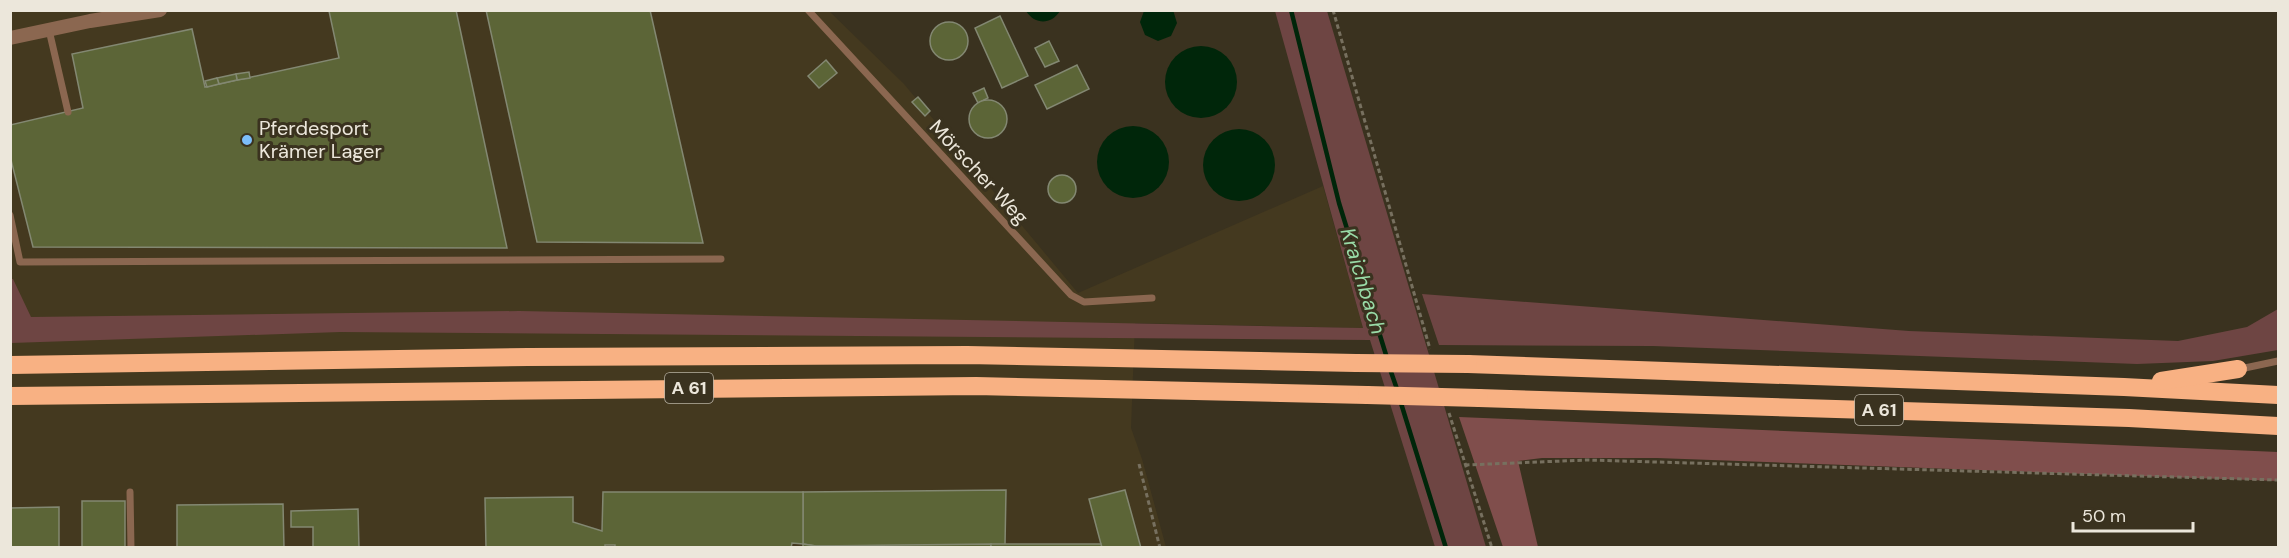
<svg xmlns="http://www.w3.org/2000/svg" width="2289" height="558" font-family="'DM Sans',sans-serif">
<style>
.built{fill:#44391f}
.green{fill:#6e4543}
.forest{fill:#804e4c}
.water{fill:#00260a}
.lines{fill:none;stroke-linecap:round;stroke-linejoin:round}
.stream{stroke:#00260a;stroke-width:4.5}
.building{fill:#5c6537;stroke:#838872;stroke-width:1.5}
.path{stroke:#77705f;stroke-width:3;stroke-dasharray:4.5 3;stroke-linecap:butt}
.service{stroke:#8b6750;stroke-width:7}
.minor{stroke:#8b6750;stroke-width:14}
.motorway{stroke:#f8b183;stroke-width:18}
.motorway-bridge{stroke:#f8b183;stroke-width:18}
.poi-dot{fill:#7cbef9;stroke:#3a321f;stroke-width:2}
.labels{text-anchor:middle;dominant-baseline:central;stroke-width:6;stroke-linejoin:round;paint-order:stroke}
.shield{fill:#3a321f;stroke:#b7b1a3;stroke-width:1.5}
.shield-label{font-size:18px;font-weight:bold;fill:#ece7db}
.poi-label{font-size:20px;fill:#ece7db;stroke:#3a321f;text-anchor:start}
.street-label{font-size:20px;fill:#ece7db;stroke:#3a321f}
.water-label{font-size:21px;font-style:italic;fill:#99dba7;stroke:#3a321f}
</style>
<rect width="100%" height="100%" fill="#3a321f"/>
<path class="built" d="M10 11H829L904 84 1078 293 1323 186 1363 328 1135 323 1131 428 1142 459 1166 547H11Z"/>
<g class="green">
<path d="M1275 11H1327L1486 547H1435L1370 340 340 332 11 343 10 279H13L31 317 519 311 1363 328Z"/>
<path d="M1422 294 1909 331 2178 341 2247 327 2278 309V350L2213 361 2137 364 1653 346 1439 345Z"/>
</g>
<path class="forest" d="M1459 417 2278 452V481L1657 458H1542L1518 461 1538 547H1503Z"/>
<g class="water">
<path d="M1173 10 1177 23 1171 36 1158 41 1145 35 1140 22 1144 11Z"/>
<path d="M1026 11H1060C1051 25 1035 25 1026 11Z"/>
<circle cx="1201" cy="82" r="36"/>
<circle cx="1133" cy="162" r="36"/>
<circle cx="1239" cy="165" r="36"/>
</g>
<g class="lines">
<g class="stream">
<path d="M1291 10 1339 203 1387 358"/>
<path d="M1390 369 1398 392"/>
<path d="M1400 400 1446 548"/>
</g>
</g>
<g class="building">
<path d="M456 10 507 248 33 247 10 156V125L83 108 72 54 192 29 205 87 339 58 329 11Z"/>
<path d="M486 10H650L703 243 537 242Z"/>
<path d="M1000 16 1028 76 1002 88 975 28Z"/>
<circle cx="949" cy="41" r="19"/>
<path d="M1049 41 1059 61 1045 67 1035 48Z"/>
<path d="M826 60 837 73 819 88 808 76Z"/>
<path d="M1077 65 1089 89 1047 109 1035 85Z"/>
<path d="M249 72 250 78 237 80 236 74Z"/>
<path d="M236 74 237 80 219 84 217 78Z"/>
<path d="M217 78 219 84 207 87 205 81Z"/>
<path d="M984 88 988 98 978 103 973 93Z"/>
<path d="M918 97 930 111 925 116 912 102Z"/>
<circle cx="988" cy="119" r="19"/>
<circle cx="1062" cy="189" r="14"/>
<path d="M1006 490 1005 545 816 546 803 544V492Z"/>
<path d="M1125 490 1141 548H1102L1089 499Z"/>
<path d="M603 492H803V544L792 543 791 548H615V545H605V548H486L485 498 573 497V522L602 531Z"/>
<rect x="82" y="501" width="43" height="47"/>
<path d="M283 504 284 548H177V505Z"/>
<path d="M59 507V548H10V508Z"/>
<path d="M358 509 359 548H313V527H291V511Z"/>
<path d="M803 544 816 546 991 544V548H803Z"/>
<path d="M991 544H1101L1102 548H991Z"/>
</g>
<g class="lines">
<g class="path">
<path d="M1333 10 1430 349"/>
<path d="M1449 413 1492 548"/>
<path d="M1139 464 1160 548"/>
<path d="M1465 465 1587 460 2278 480"/>
</g>
<g class="service">
<path d="M808 10 1071 295 1084 302 1152 298"/>
<path d="M49 30 68 112"/>
<path d="M10 215 20 262 721 259"/>
<path d="M2240 369 2278 361"/>
<path d="M130 492 131 548"/>
</g>
<path class="minor" d="M10 38 90 21 160 10"/>
<g class="motorway">
<path d="M1468 364 2124 387 2278 395"/>
<path d="M10 365 528 357 967 355 1356 363"/>
<path d="M2161 381 2238 369"/>
<path d="M10 396 976 386 1367 395"/>
<path d="M1479 398 2129 418 2278 426"/>
</g>
<g class="motorway-bridge">
<path d="M1356 363 1468 364"/>
<path d="M1367 395 1479 398"/>
</g>
</g>
<circle class="poi-dot" cx="247" cy="140" r="6"/>
<g class="labels">
<g class="shield">
<rect x="665" y="373" width="48" height="30" rx="4.5"/>
<rect x="1855" y="395" width="48" height="30" rx="4.5"/>
</g>
<g class="shield-label">
<text x="689" y="388">A 61</text>
<text x="1879" y="410">A 61</text>
</g>
<g class="poi-label">
<text x="259" y="128">Pferdesport<tspan x="259" dy="23">Krämer Lager</tspan></text>
</g>
<g class="street-label">
<text transform="translate(979 172) rotate(47)">Mörscher Weg</text>
</g>
<g class="water-label">
<text transform="translate(1363 281) rotate(73)">Kraichbach</text>
</g>
</g>
<rect width="2289" height="558" fill="none" stroke="#ece7db" stroke-width="24"/>
<path d="M2073 522v9h120v-9" fill="none" stroke="#ece7db" stroke-width="3"/>
<text x="2082" y="522" font-size="18" fill="#ece7db" stroke="#3a321f" stroke-width="4.5" paint-order="stroke">50 m</text>
</svg>
